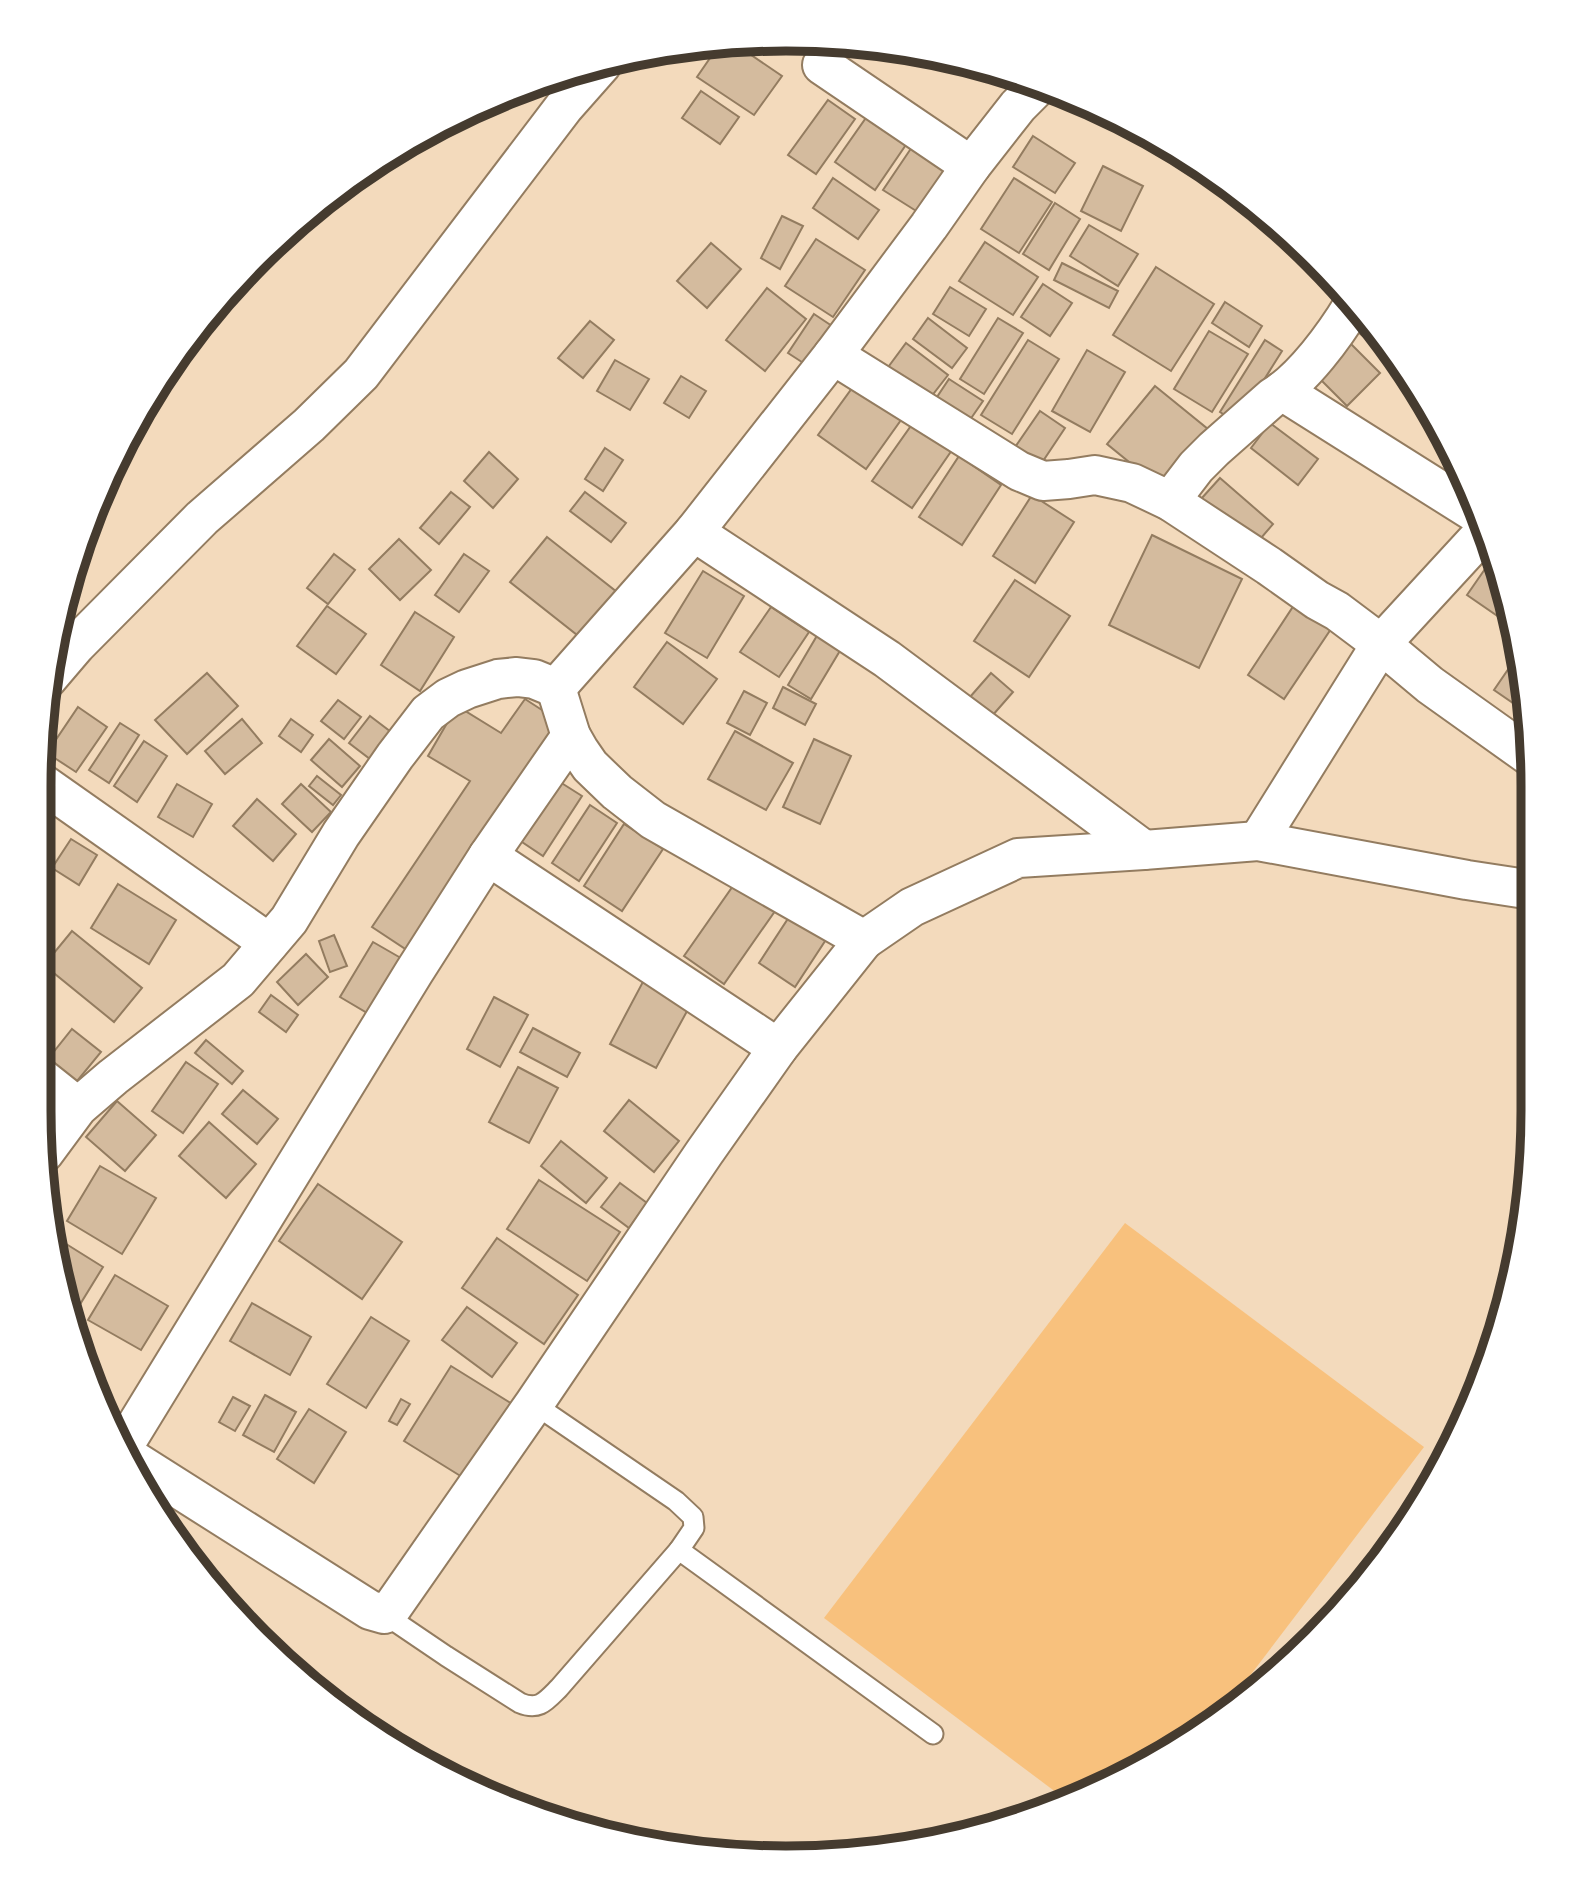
<svg xmlns="http://www.w3.org/2000/svg" width="1572" height="1897" font-family="'Fira Sans',sans-serif">
<style>
.green{fill:#f8c17d}
.building{fill:#d4bb9e;stroke:#937c60;stroke-width:2}
.lines{fill:none;stroke-linecap:round;stroke-linejoin:round}
.service-casing{stroke:#937c60;stroke-width:23}
.minor-casing{stroke:#937c60;stroke-width:42}
.service{stroke:#fff;stroke-width:19}
.minor{stroke:#fff;stroke-width:38}
.rim{fill:none;stroke:#453b2f;stroke-width:9}
</style>
<rect width="100%" height="100%" fill="#f3dabc"/>
<path class="green" d="M1125 1223 1424 1447 1217 1719 1202 1732 1069 1802 824 1618Z"/>
<g class="building">
<path d="M803 40 819 42 814 49Z"/>
<path d="M735 44 782 76 754 115 697 77 719 45Z"/>
<path d="M701 91 739 117 720 144 682 118Z"/>
<path d="M828 100 855 119 816 174 788 155Z"/>
<path d="M875 105 914 133 875 190 835 162Z"/>
<path d="M1033 136 1075 163 1055 193 1013 167Z"/>
<path d="M914 144 951 168 921 214 883 190Z"/>
<path d="M1103 166 1143 186 1121 231 1081 211Z"/>
<path d="M833 178 879 210 858 239 813 208Z"/>
<path d="M1014 178 1052 202 1019 253 981 229Z"/>
<path d="M1055 203 1080 219 1049 270 1023 254Z"/>
<path d="M782 216 803 226 780 269 761 258Z"/>
<path d="M1089 225 1138 254 1118 286 1070 256Z"/>
<path d="M816 239 865 270 833 317 785 286Z"/>
<path d="M985 242 1038 277 1013 315 959 281Z"/>
<path d="M711 243 741 269 707 308 677 281Z"/>
<path d="M1062 263 1118 291 1109 308 1054 280Z"/>
<path d="M1156 267 1214 304 1171 371 1113 335Z"/>
<path d="M1043 284 1072 303 1050 336 1021 317Z"/>
<path d="M950 287 986 309 969 336 933 314Z"/>
<path d="M767 288 806 319 765 371 726 340Z"/>
<path d="M1225 302 1262 326 1249 347 1212 323Z"/>
<path d="M1358 310 1404 366 1402 368 1347 323Z"/>
<path d="M814 314 835 328 808 366 788 353Z"/>
<path d="M928 318 967 348 952 368 913 339Z"/>
<path d="M998 318 1023 333 984 394 960 379Z"/>
<path d="M590 321 614 340 583 378 558 358Z"/>
<path d="M1209 331 1248 354 1212 412 1174 389Z"/>
<path d="M1342 335 1380 373 1347 406 1309 368Z"/>
<path d="M1028 340 1059 359 1012 434 981 415Z"/>
<path d="M1265 340 1282 351 1237 423 1220 412Z"/>
<path d="M906 343 948 375 927 402 886 370Z"/>
<path d="M1087 350 1125 372 1090 432 1052 411Z"/>
<path d="M615 360 649 379 630 410 597 391Z"/>
<path d="M681 376 706 391 689 418 664 403Z"/>
<path d="M949 379 983 401 965 427 931 406Z"/>
<path d="M858 380 906 413 866 469 818 435Z"/>
<path d="M1155 386 1214 434 1166 492 1107 444Z"/>
<path d="M1040 411 1065 428 1037 470 1011 453Z"/>
<path d="M913 423 952 450 912 508 872 481Z"/>
<path d="M1270 423 1318 459 1298 485 1251 448Z"/>
<path d="M605 448 623 460 603 491 585 479Z"/>
<path d="M489 452 518 479 493 508 464 481Z"/>
<path d="M959 456 1001 485 962 545 919 517Z"/>
<path d="M1220 478 1273 524 1255 545 1201 499Z"/>
<path d="M451 492 470 507 439 544 420 528Z"/>
<path d="M585 492 626 523 611 542 570 511Z"/>
<path d="M1032 495 1074 522 1035 583 993 556Z"/>
<path d="M1152 535 1242 579 1199 668 1109 625Z"/>
<path d="M547 537 622 596 586 642 510 582Z"/>
<path d="M399 539 431 570 400 600 369 569Z"/>
<path d="M334 554 355 570 328 604 307 588Z"/>
<path d="M464 554 489 571 459 612 435 595Z"/>
<path d="M1494 556 1515 628 1467 595Z"/>
<path d="M703 571 744 596 707 658 665 633Z"/>
<path d="M1015 580 1070 616 1029 677 974 641Z"/>
<path d="M1302 593 1339 617 1284 699 1248 675Z"/>
<path d="M327 606 366 634 336 674 297 646Z"/>
<path d="M771 607 809 632 779 677 740 652Z"/>
<path d="M415 612 454 637 420 691 381 665Z"/>
<path d="M818 634 841 649 811 699 788 685Z"/>
<path d="M667 642 717 679 683 724 634 687Z"/>
<path d="M1518 655 1521 657 1526 712 1494 690Z"/>
<path d="M207 673 238 706 187 754 155 720Z"/>
<path d="M991 673 1013 692 992 716 970 697Z"/>
<path d="M783 687 816 704 805 725 773 708Z"/>
<path d="M744 691 767 703 750 735 727 723Z"/>
<path d="M525 699 565 725 413 954 372 927 470 781 428 756 457 706 501 733Z"/>
<path d="M338 700 361 717 344 739 321 721Z"/>
<path d="M78 707 107 727 76 772 47 753Z"/>
<path d="M370 716 391 732 370 759 349 743Z"/>
<path d="M242 719 262 743 225 774 205 751Z"/>
<path d="M291 719 313 735 301 752 279 736Z"/>
<path d="M120 723 139 735 109 783 89 770Z"/>
<path d="M735 731 793 763 766 810 708 779Z"/>
<path d="M329 739 360 766 342 787 311 760Z"/>
<path d="M814 739 851 756 820 824 783 807Z"/>
<path d="M144 741 167 756 137 802 114 786Z"/>
<path d="M317 776 341 795 333 805 309 786Z"/>
<path d="M552 777 582 796 543 856 513 836Z"/>
<path d="M177 784 212 804 193 837 158 817Z"/>
<path d="M301 784 331 812 312 832 282 804Z"/>
<path d="M257 799 296 834 273 861 233 826Z"/>
<path d="M590 805 617 823 579 881 552 863Z"/>
<path d="M624 824 663 849 622 911 584 886Z"/>
<path d="M71 839 97 855 79 885 52 868Z"/>
<path d="M740 876 780 904 724 984 684 956Z"/>
<path d="M118 884 176 920 149 964 91 928Z"/>
<path d="M793 911 829 935 795 987 759 963Z"/>
<path d="M72 931 142 988 114 1022 44 965Z"/>
<path d="M334 935 347 966 330 972 319 941Z"/>
<path d="M373 942 413 965 379 1020 340 997Z"/>
<path d="M306 954 328 977 298 1005 277 982Z"/>
<path d="M645 978 692 1002 656 1068 610 1044Z"/>
<path d="M271 995 298 1015 286 1032 259 1012Z"/>
<path d="M494 997 528 1015 500 1067 467 1049Z"/>
<path d="M533 1028 580 1053 567 1077 520 1052Z"/>
<path d="M72 1029 101 1052 73 1086 44 1064Z"/>
<path d="M206 1040 243 1071 232 1084 195 1053Z"/>
<path d="M186 1062 218 1084 183 1133 152 1111Z"/>
<path d="M518 1067 558 1088 529 1143 489 1122Z"/>
<path d="M243 1090 278 1119 257 1144 222 1114Z"/>
<path d="M629 1100 679 1141 654 1172 604 1131Z"/>
<path d="M117 1101 156 1135 125 1171 86 1137Z"/>
<path d="M209 1122 256 1164 226 1198 179 1156Z"/>
<path d="M561 1141 607 1178 586 1203 541 1166Z"/>
<path d="M100 1166 156 1198 122 1254 67 1221Z"/>
<path d="M539 1180 620 1232 587 1281 507 1229Z"/>
<path d="M620 1183 647 1203 629 1228 601 1207Z"/>
<path d="M318 1184 402 1242 362 1299 279 1241Z"/>
<path d="M55 1237 103 1267 79 1306 63 1296Z"/>
<path d="M497 1238 578 1295 544 1344 462 1288Z"/>
<path d="M115 1275 168 1306 141 1350 88 1320Z"/>
<path d="M252 1303 311 1337 290 1375 230 1341Z"/>
<path d="M467 1307 517 1343 492 1377 442 1340Z"/>
<path d="M371 1317 409 1341 366 1408 327 1384Z"/>
<path d="M451 1366 522 1410 475 1485 404 1441Z"/>
<path d="M265 1395 296 1412 274 1452 243 1435Z"/>
<path d="M233 1397 250 1406 235 1431 219 1422Z"/>
<path d="M401 1399 410 1404 397 1425 389 1421Z"/>
<path d="M309 1409 346 1432 314 1483 277 1459Z"/>
</g>
<g class="lines">
<g class="service-casing">
<g id="service">
<path d="M534 1404 676 1501 693 1517 694 1528 679 1550 933 1734"/>
<path d="M384 1614 446 1656 520 1703C539 1711 546 1701 559 1688L679 1550"/>
</g>
</g>
<g class="minor-casing">
<g id="minor">
<path d="M822 65 971 166"/>
<path d="M833 355 1019 471 1043 481 1069 479 1095 475 1132 483 1170 501 1269 566 1317 600 1337 611 1381 644 1430 685 1531 757"/>
<path d="M1282 391 1482 517"/>
<path d="M1170 501 1196 467 1214 449 1273 397C1303 379 1335 335 1353 305"/>
<path d="M694 532 887 659 1144 850"/>
<path d="M47 679 76 645 202 518 309 425 361 374 564 107 602 64"/>
<path d="M556 688 571 736 579 750 590 766 617 792 653 820 864 940 912 907 1018 858 1144 850 1258 841 1467 880 1533 890"/>
<path d="M43 784 269 943"/>
<path d="M1258 841 1381 644 1486 530"/>
<path d="M488 856 778 1048"/>
<path d="M39 1076 78 1107"/>
<path d="M44 1153 78 1107 113 1077 238 980 289 920 341 834 395 756 428 713 448 698 467 689 498 679 517 677 534 679 556 688 694 532 833 355 929 226 971 166 1018 106 1039 85"/>
<path d="M123 1447 414 972 488 856 571 736"/>
<path d="M127 1456 370 1610 384 1614 389 1612 534 1404 704 1153 778 1048 864 940"/>
</g>
</g>
<use href="#service" class="service"/>
<use href="#minor" class="minor"/>
</g>
<path d="M0 0H1572V1897H0ZM786 51H786A735 735 0 0 1 1521 786V1111A735 735 0 0 1 786 1846H786A735 735 0 0 1 51 1111V786A735 735 0 0 1 786 51Z" fill="#fff" fill-rule="evenodd"/>
<path class="rim" d="M786 51H786A735 735 0 0 1 1521 786V1111A735 735 0 0 1 786 1846H786A735 735 0 0 1 51 1111V786A735 735 0 0 1 786 51Z"/>
</svg>
